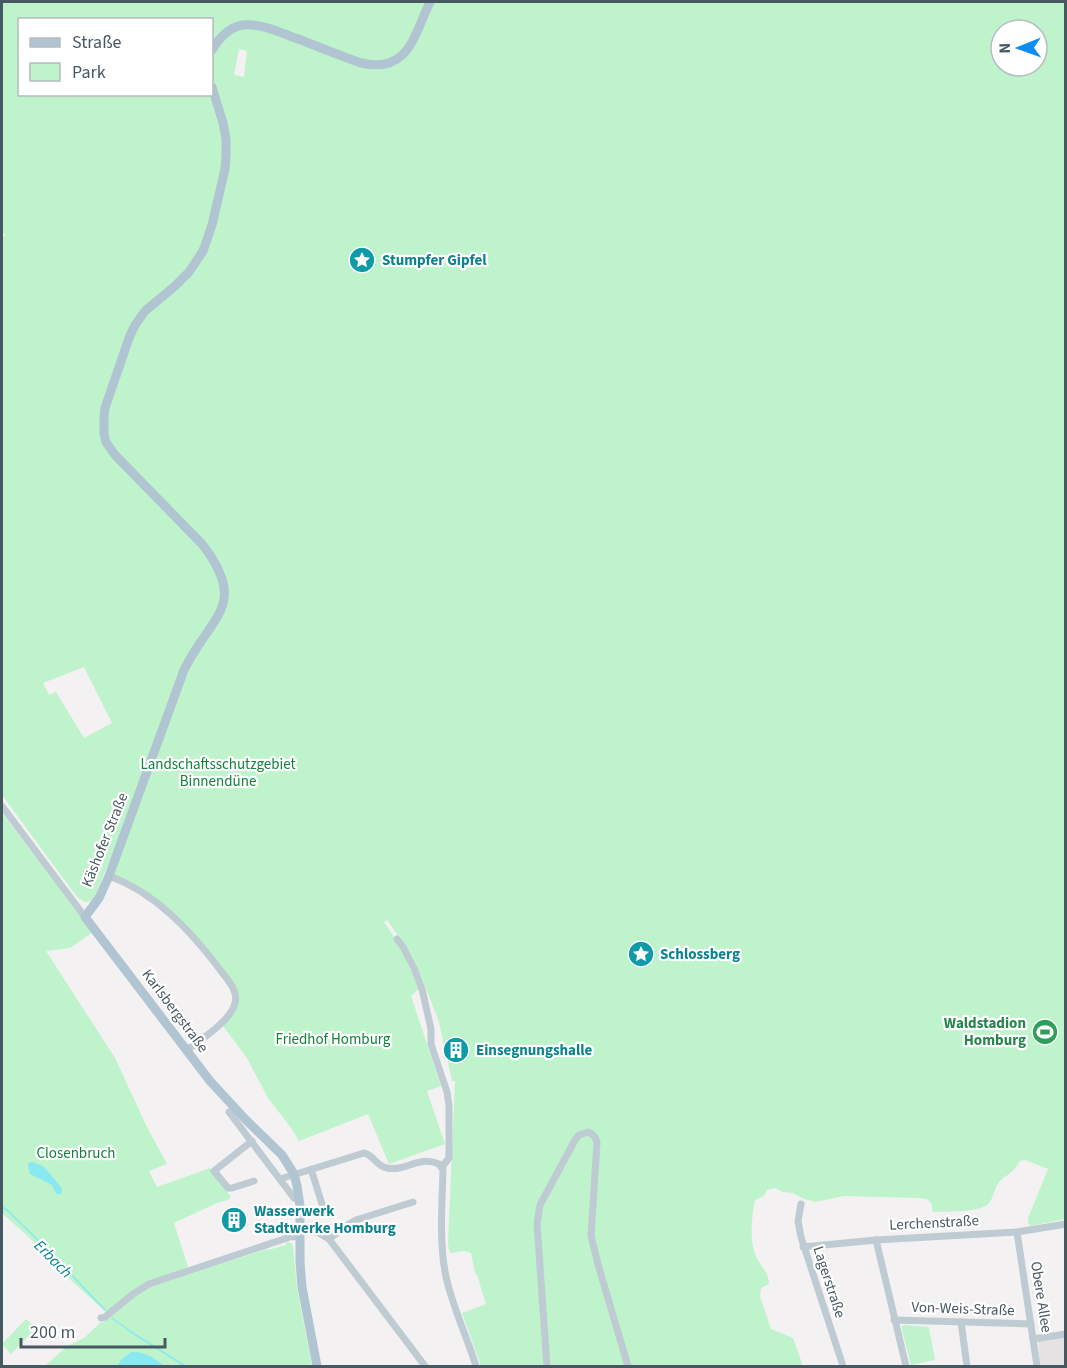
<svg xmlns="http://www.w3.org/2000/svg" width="1067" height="1368" font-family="'Source Sans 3',sans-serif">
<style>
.education{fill:#e5e2e4}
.green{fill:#bef3cc;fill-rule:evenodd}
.water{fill:#89e9f2}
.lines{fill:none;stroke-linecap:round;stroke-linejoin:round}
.stream{stroke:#89e9f2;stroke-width:1.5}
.minor{stroke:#becbd2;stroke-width:7}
.major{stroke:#b0c5d1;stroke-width:9}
.labels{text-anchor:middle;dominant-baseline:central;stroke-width:4.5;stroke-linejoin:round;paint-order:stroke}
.culture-label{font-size:15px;font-weight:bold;fill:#0d838f;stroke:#fff;text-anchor:start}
.park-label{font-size:15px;fill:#11833c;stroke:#fff}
.street-label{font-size:15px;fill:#485861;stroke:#fff}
.leisure-label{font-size:15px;font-weight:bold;fill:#27864d;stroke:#fff;text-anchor:end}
.water-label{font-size:16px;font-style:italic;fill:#06838e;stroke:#fff}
</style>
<rect width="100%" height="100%" fill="#f4f1f2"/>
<path class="education" d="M1065 1336V1366H1040L1038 1340Z"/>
<g class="green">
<path d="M2 2H1065V1219L1031 1226 1028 1223V1218L1048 1169 1025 1160 1020 1161C1012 1174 1009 1173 1000 1181 994 1187 994 1197 989 1203 982 1213 945 1211 933 1212L931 1203 927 1199 918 1198 844 1196 815 1202 802 1198 793 1193 783 1192 775 1188 767 1190 764 1196 755 1200C752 1217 749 1236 755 1254 759 1265 769 1272 769 1284L761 1288 760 1296 771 1329 793 1338 803 1366H481L462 1313 486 1304 477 1275 475 1273 471 1253 464 1251 451 1253 449 1250 448 1243 455 1081H452L439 1022 418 968 411 954 387 920 384 922 401 947 419 989 411 996 441 1086 427 1091 445 1144 389 1164 368 1114 299 1141 292 1129 268 1098 247 1058 223 1026 235 1012 238 1004 212 956 138 888 113 874 129 814 95 896 91 901 85 902 77 897 2 795V238L5 235 2 231ZM20 20H212V94H20ZM1001 30H1037V66H1001ZM239 49 247 51 244 77 234 75ZM84 667 112 723 84 738 56 692 49 695 43 683Z"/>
<path d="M2 813 93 932 70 948 46 951 115 1058 147 1127 167 1164 149 1171 157 1187 210 1168 231 1197 228 1200 217 1203 174 1223 188 1267 144 1284 106 1312 55 1266 56 1262 2 1213Z"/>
<path d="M286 1242 291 1243 293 1246 297 1288 312 1366H45L66 1347 84 1338 100 1323 108 1319 141 1290 267 1249 268 1250 286 1245Z"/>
<path d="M26 1319 36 1328 11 1354 2 1344Z"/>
<path d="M905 1325 928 1327 929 1328 935 1360 911 1365 902 1330V1326Z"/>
</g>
<g class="water">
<path d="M32 1162 41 1165 46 1169 60 1186 62 1190 61 1194H56L52 1185 30 1174 28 1165V1163Z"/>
<path d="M131 1352C144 1351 155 1358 164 1366H117L122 1359Z"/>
</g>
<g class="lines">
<g class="stream">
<path d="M2 1207 7 1210 43 1245 105 1310"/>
<path d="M112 1318 131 1332 185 1366"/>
</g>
<g class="minor">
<path d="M2 806 85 917"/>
<path d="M109 876C154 892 189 929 218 967 225 977 239 990 235 1003 231 1021 200 1040 186 1051"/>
<path d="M397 939 403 947 414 968 422 989 431 1029V1044L447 1092 449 1106V1158L442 1167"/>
<path d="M229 1112 294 1198"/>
<path d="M252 1141 214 1171 228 1188H232L254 1181"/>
<path d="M311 1169 322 1204"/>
<path d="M280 1179 364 1153C374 1155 377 1167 387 1168 406 1172 418 1155 439 1164L443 1170C442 1205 439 1243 446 1277 453 1308 467 1337 476 1366"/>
<path d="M801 1204 798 1221 801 1237 843 1366"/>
<path d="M300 1230 317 1232 329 1239 425 1366"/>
<path d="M1017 1232 1037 1366"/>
<path d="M329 1239 349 1224 356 1220 413 1202"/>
<path d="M876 1240 906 1366"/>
<path d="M803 1247 876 1240 1017 1232 1066 1224"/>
<path d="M101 1318 105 1317 133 1294 149 1284 290 1237 300 1236"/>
<path d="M894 1320 1031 1324"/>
<path d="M961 1322 967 1366"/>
<path d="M1033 1339 1066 1334"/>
<path d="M547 1366 537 1224 540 1205 575 1140 579 1135 588 1132C594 1135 596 1137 597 1143L591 1236 599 1268 628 1366"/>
</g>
<g class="major">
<path d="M212 50C218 39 229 27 243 25 263 23 283 34 301 40 321 48 341 56 361 63 409 74 414 35 430 2"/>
<path d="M212 87 223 123 226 139V155L225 169 212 225 203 251 189 272 175 286 145 311 135 325 129 338 105 408 104 417V434L106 442 115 455 202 544C250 606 210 616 184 670L109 876 99 898 85 917 210 1081 246 1120 282 1155 294 1174 297 1186 300 1206V1262L302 1287 317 1366"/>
</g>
</g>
<defs>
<g id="sight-disc" transform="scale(1.35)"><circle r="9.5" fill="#0f9aa8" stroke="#fff"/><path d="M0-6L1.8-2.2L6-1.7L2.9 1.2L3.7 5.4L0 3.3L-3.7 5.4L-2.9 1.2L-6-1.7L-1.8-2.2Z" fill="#fff"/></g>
<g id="stadium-disc" transform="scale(1.35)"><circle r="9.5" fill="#2e9e5b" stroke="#fff"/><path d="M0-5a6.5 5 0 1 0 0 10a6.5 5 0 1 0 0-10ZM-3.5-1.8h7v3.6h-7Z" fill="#fff"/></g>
<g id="building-disc" transform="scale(1.35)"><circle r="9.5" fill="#0f9aa8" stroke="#fff"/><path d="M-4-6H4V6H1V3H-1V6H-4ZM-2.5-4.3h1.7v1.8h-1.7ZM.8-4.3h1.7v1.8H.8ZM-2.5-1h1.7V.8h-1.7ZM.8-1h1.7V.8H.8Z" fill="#fff"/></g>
</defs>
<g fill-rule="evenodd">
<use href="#sight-disc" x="362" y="260"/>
<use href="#sight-disc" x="641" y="954"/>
<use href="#stadium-disc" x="1045" y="1032"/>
<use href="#building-disc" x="456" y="1050"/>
<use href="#building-disc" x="234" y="1220"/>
</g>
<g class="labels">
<g class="culture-label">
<text x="382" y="260">Stumpfer Gipfel</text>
<text x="660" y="954">Schlossberg</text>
<text x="476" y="1050">Einsegnungshalle</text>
<text x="254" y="1211">Wasserwerk<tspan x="254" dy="17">Stadtwerke Homburg</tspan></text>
</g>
<g class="park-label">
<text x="218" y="764">Landschaftsschutzgebiet<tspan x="218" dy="17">Binnendüne</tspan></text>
<text x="333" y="1039">Friedhof Homburg</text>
<text x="76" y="1153">Closenbruch</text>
</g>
<g class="street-label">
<text transform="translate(105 840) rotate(-68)">Käshofer Straße</text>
<text transform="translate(175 1011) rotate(53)">Karlsbergstraße</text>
<text transform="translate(934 1223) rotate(-3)">Lerchenstraße</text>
<text transform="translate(829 1282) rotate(72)">Lagerstraße</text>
<text transform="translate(1041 1297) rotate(81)">Obere Allee</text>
<text transform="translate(963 1309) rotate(2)">Von-Weis-Straße</text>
</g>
<g class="leisure-label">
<text x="1026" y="1023">Waldstadion<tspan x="1026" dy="17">Homburg</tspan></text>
</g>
<g class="water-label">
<text transform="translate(53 1259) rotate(45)">Erbach</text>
</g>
</g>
<rect width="1067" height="1368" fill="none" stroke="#485861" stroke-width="6"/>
<rect x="18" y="18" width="195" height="78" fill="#ffffff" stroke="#b6bcc0" stroke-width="1.5"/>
<rect x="30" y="38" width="30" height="9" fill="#b0c5d1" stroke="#b6bcc0" stroke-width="1.5"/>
<text x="72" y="48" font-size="18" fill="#485861">Straße</text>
<rect x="30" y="63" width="30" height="18" fill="#bef3cc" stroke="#b6bcc0" stroke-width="1.5"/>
<text x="72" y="78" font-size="18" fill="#485861">Park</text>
<g transform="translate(1019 48) rotate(269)"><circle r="28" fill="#ffffff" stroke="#b6bcc0" stroke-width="1.5"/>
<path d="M0-4.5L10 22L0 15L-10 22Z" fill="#0d8df2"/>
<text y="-9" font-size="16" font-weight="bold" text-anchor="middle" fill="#485861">N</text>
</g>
<path d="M21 1338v9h144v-9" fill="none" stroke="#485861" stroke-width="3"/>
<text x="30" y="1338" font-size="18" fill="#485861" stroke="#ffffff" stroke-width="4.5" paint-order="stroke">200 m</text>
</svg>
